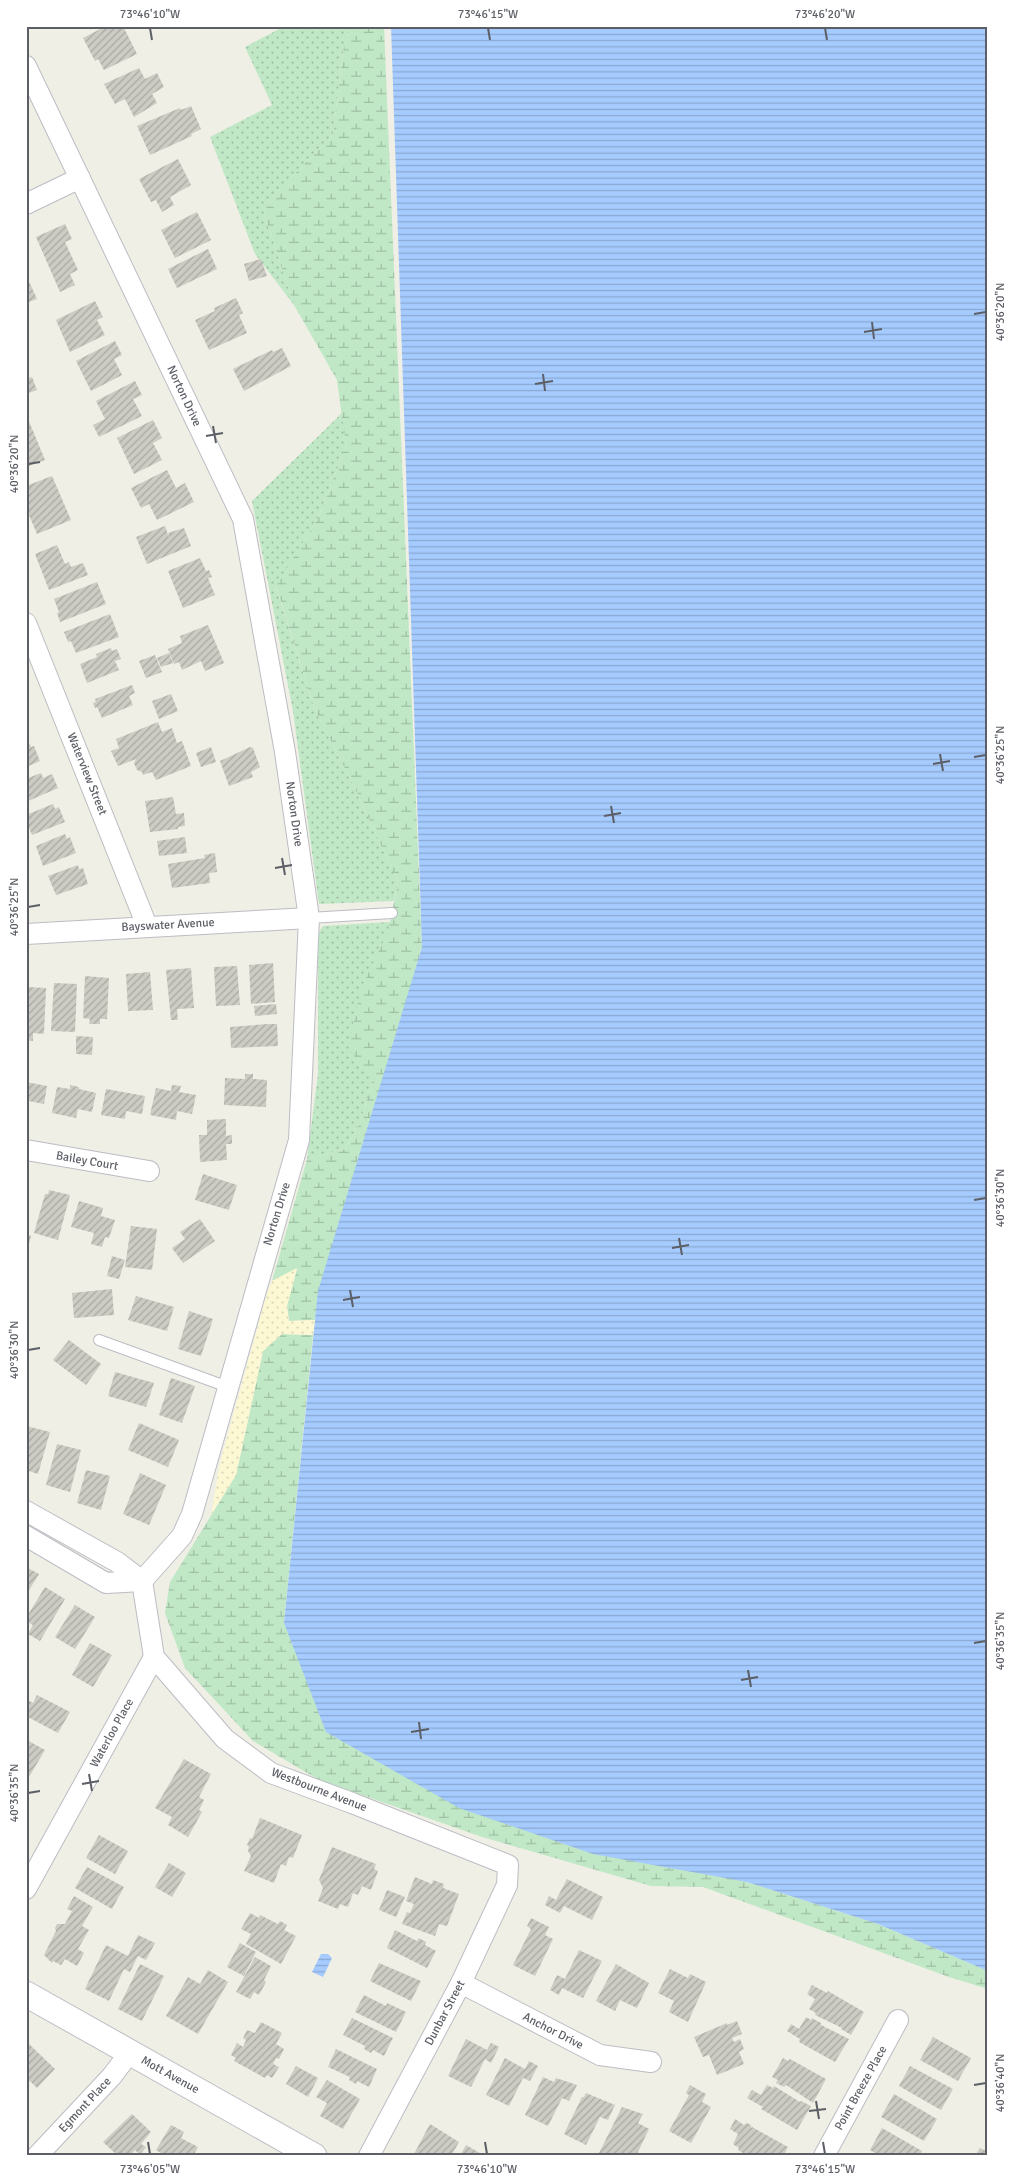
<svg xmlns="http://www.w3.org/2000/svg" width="1014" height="2182" font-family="Signika,sans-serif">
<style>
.green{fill:url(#green-dots)}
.wetland{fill:url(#wetland-marsh)}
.sand{fill:url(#sand-dots)}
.water{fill:url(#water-rules)}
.building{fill:url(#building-hatch)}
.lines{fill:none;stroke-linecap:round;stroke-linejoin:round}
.service-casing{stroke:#bcbdc4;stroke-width:12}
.minor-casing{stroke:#bcbdc4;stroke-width:22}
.tertiary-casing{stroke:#bcbdc4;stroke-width:27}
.service{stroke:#fff;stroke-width:10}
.minor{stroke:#fff;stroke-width:20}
.tertiary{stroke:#fff;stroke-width:25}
.ticks{fill:none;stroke:#5c5f66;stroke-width:2}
.labels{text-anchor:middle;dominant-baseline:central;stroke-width:4;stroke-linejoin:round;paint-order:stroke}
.street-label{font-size:12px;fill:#5c5f66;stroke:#fff}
.neatline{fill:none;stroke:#5c5f66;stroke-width:2}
.ticks-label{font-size:12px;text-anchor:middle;fill:#5c5f66}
</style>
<defs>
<pattern id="green-dots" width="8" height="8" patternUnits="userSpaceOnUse" patternTransform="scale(1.25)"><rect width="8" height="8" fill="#c0e8c6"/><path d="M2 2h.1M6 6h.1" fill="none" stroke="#9fbfa5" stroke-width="1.8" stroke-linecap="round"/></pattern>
<pattern id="wetland-marsh" width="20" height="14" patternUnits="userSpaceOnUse" patternTransform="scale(1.25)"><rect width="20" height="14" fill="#c0e8c6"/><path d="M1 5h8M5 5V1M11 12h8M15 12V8" fill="none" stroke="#9fbfa5"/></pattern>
<pattern id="sand-dots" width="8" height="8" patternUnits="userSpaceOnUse" patternTransform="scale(1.25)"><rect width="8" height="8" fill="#fcf8d3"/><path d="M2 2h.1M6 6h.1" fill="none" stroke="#dad7b8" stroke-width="1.8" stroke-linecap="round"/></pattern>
<pattern id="water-rules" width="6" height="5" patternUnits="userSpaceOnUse" patternTransform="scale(1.25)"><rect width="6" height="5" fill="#a5cbff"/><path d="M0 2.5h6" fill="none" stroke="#8aa8d2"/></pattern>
<pattern id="building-hatch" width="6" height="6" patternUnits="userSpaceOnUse" patternTransform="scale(1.25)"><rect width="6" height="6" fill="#ccccc4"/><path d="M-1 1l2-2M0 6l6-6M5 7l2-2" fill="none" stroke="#a9a9a3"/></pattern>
</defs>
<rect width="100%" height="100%" fill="#efefe5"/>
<g class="green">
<path d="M285 26H350L343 51 333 135 278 191 264 214 294 305 255 254 210 137 272 105 245 47Z"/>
<path d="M342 413 346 447 318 518 276 587 315 710 351 780 398 882 394 901 319 904 293 711 252 501Z"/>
<path d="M390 922 373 1080 360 1123 345 1149 307 1159 318 1074V933L323 926Z"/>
</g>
<g class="wetland">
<path d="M350 26H384L422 947 315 1320 289 1321 287 1306 297 1269 272 1281 307 1159 345 1149 360 1123 373 1080 348 1048 361 988 388 932 398 882 351 780 315 710 276 586 318 518 346 447 337 380 294 305 264 214 278 191 333 135 343 51Z"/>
<path d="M282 1334 313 1335 284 1623 747 1882 878 1924 988 1971V1989L949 1977 703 1887 651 1886 482 1837 319 1780 253 1741 185 1668 165 1613 170 1582 236 1475 263 1351Z"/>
</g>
<path class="sand" d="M297 1268 287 1306 289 1321 315 1320 313 1335 282 1334 263 1351 236 1475 211 1515 220 1463 267 1293 272 1281Z"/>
<g class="water">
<path d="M391 26H988V1971L878 1924 747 1882 593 1854 459 1808 326 1732 284 1623 318 1291 422 947Z"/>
<path d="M321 1954H328L332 1958 323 1977 312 1972Z"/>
</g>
<g class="building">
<path d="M106 26H123L137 54 104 70 98 59 95 61 83 38Z"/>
<path d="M139 68 145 79 157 73 164 87 152 94 157 103 134 117 125 99 115 104 104 84Z"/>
<path d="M191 106 201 129 191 134 192 136 150 155 137 126 180 108 181 110Z"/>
<path d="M178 159 191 185 170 197 174 205 162 212 156 200 151 202 139 179Z"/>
<path d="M197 212 211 240 175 258 161 230Z"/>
<path d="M65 224 72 239 65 242 78 270 70 274 75 285 60 292 36 237Z"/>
<path d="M208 249 217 269 177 288 168 269Z"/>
<path d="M261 259 267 276 249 281 244 264Z"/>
<path d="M26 275 37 299 26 303Z"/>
<path d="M236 298 243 313 239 315 247 333 209 350 195 320 215 311 214 308Z"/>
<path d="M95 301 103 317 97 320 105 335 70 352 56 320Z"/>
<path d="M115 341 122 355 114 359 122 375 91 391 76 361Z"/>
<path d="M282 348 291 366 244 391 233 369 272 350 273 352Z"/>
<path d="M32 377 37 390 26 394V379Z"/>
<path d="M135 381 142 395 133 399 142 416 99 437 93 425 105 419 96 401Z"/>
<path d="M26 414 45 460 26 467Z"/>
<path d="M153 420 162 438 153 443 162 460 134 474 117 438Z"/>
<path d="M167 470 176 488 185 483 194 502 157 520 149 504 141 508 131 488Z"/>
<path d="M52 476 71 520 37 534 26 508V486Z"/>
<path d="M165 526 170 540 168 533 184 528 191 546 147 564 136 537Z"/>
<path d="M57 545 65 564 69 562 71 567 83 563 88 575 49 590 35 554Z"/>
<path d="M200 558 206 571 209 570 212 577 208 578 215 595 183 608 168 571Z"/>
<path d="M97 582 106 604 60 622 57 613 59 612 54 599Z"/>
<path d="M110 614 119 637 76 653 71 641 68 642 64 632Z"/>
<path d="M208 625 224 663 205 671 201 661 182 670 179 662 174 664 168 649 182 643 180 636Z"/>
<path d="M111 648 112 651 117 649 121 659 115 661 119 670 87 683 80 664 97 657 96 654Z"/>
<path d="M169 653 173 663 161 667 157 658Z"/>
<path d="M155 655 162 672 146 678 139 661Z"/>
<path d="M132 685 135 693 129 696 133 705 102 718 97 707 95 708 93 703 96 702 95 699Z"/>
<path d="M171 694 178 711 159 719 152 701Z"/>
<path d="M158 722 162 732 172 728 177 743 182 741 191 766 156 780 152 772 143 775 142 772 137 770 134 763 136 759 118 766 111 751 119 748 116 739Z"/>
<path d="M29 743 31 747 34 746 40 761 26 767V744Z"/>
<path d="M211 747 216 762 201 767 196 753Z"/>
<path d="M250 747 253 748 260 767 251 772 253 777 229 786 220 761Z"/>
<path d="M26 773 28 778 41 773 43 778 52 774 58 788 26 802Z"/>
<path d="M173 797 176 814 184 813 185 826 178 827V829L150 832 145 801Z"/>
<path d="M53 804 55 809 59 807 65 822 32 835 26 820V815Z"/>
<path d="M65 834 67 839 70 837 76 853 43 866 36 846Z"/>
<path d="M185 837 187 853 159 856 157 841Z"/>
<path d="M215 853 217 872 209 873 210 883 172 888 168 864 205 858 204 855Z"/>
<path d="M78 865 79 869 83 868 88 884 56 895 48 876Z"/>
<path d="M273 963 275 1002 251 1004 249 965Z"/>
<path d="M237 966 240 1005 216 1006 214 967Z"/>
<path d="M191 968 194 1008 177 1009 178 1020H171L166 970Z"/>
<path d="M150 972 153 1010 128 1011 126 974Z"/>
<path d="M85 976 109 978 107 1019H100V1024H89L90 1019 83 1018Z"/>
<path d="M54 983 77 984 75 1032 51 1031Z"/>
<path d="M26 987 46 988 44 1034 33 1033V1041L26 1040Z"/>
<path d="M276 1004 277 1014 255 1016 254 1006Z"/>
<path d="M268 1024H277L278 1046 231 1048 230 1027Z"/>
<path d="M76 1036 93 1037 92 1055 76 1054Z"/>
<path d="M245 1074H253V1079L267 1080 266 1107 224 1105 225 1078 245 1079Z"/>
<path d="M26 1082 47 1086 44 1104 29 1101 26 1108Z"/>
<path d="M70 1085 79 1087V1089L96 1093 92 1112 78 1109 76 1118 52 1113 57 1087 70 1089Z"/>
<path d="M172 1085 181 1086 179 1092 196 1095 192 1114 177 1111 176 1120 150 1115 156 1088 171 1091Z"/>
<path d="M106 1089 145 1096 142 1114 126 1111 125 1119 101 1115Z"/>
<path d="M226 1119V1136L232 1135V1144H226L227 1160 200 1162 199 1135H207V1120Z"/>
<path d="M203 1174 237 1185 229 1210 195 1200Z"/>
<path d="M49 1190 70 1195 58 1240 34 1233 45 1194H48Z"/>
<path d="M79 1201 103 1208 101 1216 115 1220 109 1238 105 1237 102 1247 91 1244 94 1233 71 1227Z"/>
<path d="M200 1219 215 1241 183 1263 172 1248 185 1239 180 1232Z"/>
<path d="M131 1226 157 1229 152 1270 125 1267Z"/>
<path d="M26 1234 31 1236 27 1252H26Z"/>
<path d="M112 1256 125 1260 119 1279 107 1276Z"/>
<path d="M112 1289 114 1315 74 1318 72 1293Z"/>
<path d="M136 1296 174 1307 167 1331 128 1320Z"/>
<path d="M189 1311 213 1319 201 1356 178 1349Z"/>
<path d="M69 1340 101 1364 86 1385 53 1360Z"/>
<path d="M115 1372 154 1383 146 1407 108 1396Z"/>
<path d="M171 1378 195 1386 182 1423 159 1415Z"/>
<path d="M139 1423 179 1440 168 1467 128 1450Z"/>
<path d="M26 1426 50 1432 38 1474 26 1470Z"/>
<path d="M57 1444 81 1450 70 1492 46 1485Z"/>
<path d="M86 1470 110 1476 101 1510 77 1503Z"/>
<path d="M140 1473 166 1485 149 1525 123 1514Z"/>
<path d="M26 1567 39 1574 26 1595Z"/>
<path d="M45 1587 65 1599 40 1641 28 1634 33 1625 26 1621V1618Z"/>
<path d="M75 1605 95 1617 75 1649 55 1637Z"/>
<path d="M90 1643 112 1655 93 1687 72 1675Z"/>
<path d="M37 1695 70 1712 58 1733 26 1716V1699L33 1703Z"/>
<path d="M27 1740 45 1750 26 1782V1742Z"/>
<path d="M184 1759 211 1774 199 1797 204 1800 199 1810 202 1812 188 1837 168 1825 172 1817 155 1808Z"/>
<path d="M260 1818 302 1835 293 1858 289 1857 286 1866 281 1864 274 1883 244 1871 251 1856 248 1851 249 1846 247 1845 250 1838 252 1839Z"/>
<path d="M99 1835 128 1851 115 1874 86 1858Z"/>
<path d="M332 1847 376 1864 374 1869 378 1871 371 1890 362 1886 358 1895 353 1893 348 1907 340 1904 338 1909 318 1901 323 1888 319 1880Z"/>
<path d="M169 1863 186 1873 172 1897 155 1887Z"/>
<path d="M87 1867 124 1887 112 1909 75 1888Z"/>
<path d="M415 1877 432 1884 433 1880 444 1884 443 1888 459 1894 447 1926 439 1924 435 1936 402 1924 407 1912 410 1913 414 1904 406 1901Z"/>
<path d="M567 1879 603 1897 592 1920 564 1906 560 1913 545 1905 549 1896 556 1900Z"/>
<path d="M387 1890 405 1897 396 1917 379 1910Z"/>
<path d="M74 1896 93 1907 82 1926 89 1930 78 1949 84 1953 77 1966 65 1959 61 1965 53 1961 52 1963 44 1955 56 1931 55 1928 57 1924H65L72 1911 67 1909Z"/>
<path d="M250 1913 259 1918 260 1915 278 1924 280 1921 287 1925 284 1930 296 1936 281 1964 246 1944 251 1934 241 1929Z"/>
<path d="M531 1918 549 1927 545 1935 553 1939 535 1976 513 1965 531 1929 527 1926Z"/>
<path d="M395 1930 417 1941 419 1938 426 1942 425 1945 436 1951 427 1968 387 1948Z"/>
<path d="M138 1935 155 1943 146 1960 138 1956 130 1972 124 1969 109 2001 85 1989 106 1945 128 1956Z"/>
<path d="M240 1943 256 1952 244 1976 227 1967Z"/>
<path d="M579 1950 602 1961 583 1998 562 1988 559 1995 550 1990 557 1975 565 1979Z"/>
<path d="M255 1957 271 1966 264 1980 266 1982 259 1995 254 1992 250 1999 236 1992Z"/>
<path d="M379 1963 421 1981 411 2001 370 1981Z"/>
<path d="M140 1964 164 1976 142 2021 118 2009Z"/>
<path d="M616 1964 649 1983 637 2008 620 2000 615 2011 596 2001Z"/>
<path d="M670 1969 688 1978 690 1974 706 1982 688 2022 669 2012 674 2001 658 1993Z"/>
<path d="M208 1970 228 1982 198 2034 166 2016 188 1977 200 1984Z"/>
<path d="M812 1985 827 1993 828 1991 864 2012 851 2035 841 2029 842 2028 815 2015 816 2013 809 2009 815 1999 807 1994Z"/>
<path d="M364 1995 386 2006 387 2003 406 2012 396 2032 355 2012Z"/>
<path d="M806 2017 811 2020 812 2018 821 2023V2025L849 2039 835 2062 799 2042 800 2039 787 2031 791 2024 799 2029Z"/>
<path d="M352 2018 393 2038 384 2056 373 2050 371 2053 364 2049 365 2046 343 2035Z"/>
<path d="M737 2021 742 2034 732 2038 734 2042 740 2039 744 2049 739 2052 744 2064 717 2075 709 2055 703 2057 694 2037 727 2023V2025Z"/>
<path d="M261 2022 282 2033 276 2044 284 2049 279 2059 276 2058 273 2064 279 2067 272 2078 267 2075 265 2078 234 2061 236 2058 231 2055 237 2043 243 2047 246 2040 243 2038 247 2030 255 2033Z"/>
<path d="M933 2037 971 2058 958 2081 920 2060Z"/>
<path d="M466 2039 487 2050 491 2043 499 2047 491 2063 485 2059 471 2087 448 2076Z"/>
<path d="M27 2042 55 2069 37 2088 30 2081 26 2086Z"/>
<path d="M336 2049 377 2069 369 2087 357 2081 356 2084 349 2080 350 2077 328 2067Z"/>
<path d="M505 2058 525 2069 529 2061 538 2066 530 2081 523 2078 509 2106 486 2095Z"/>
<path d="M783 2058 788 2061 790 2059 826 2079 813 2103 786 2085 784 2087 776 2083 778 2080 772 2077Z"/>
<path d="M296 2066 318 2078 308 2097 286 2084Z"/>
<path d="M910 2066 953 2089 941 2110 899 2086Z"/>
<path d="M543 2077 554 2082 556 2078 577 2085 569 2101 562 2098 548 2126 525 2115Z"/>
<path d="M327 2080 360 2099 343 2129 320 2116 327 2103 316 2097Z"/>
<path d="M690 2085 706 2094 702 2102 711 2107 691 2143 669 2131 689 2095 686 2093Z"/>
<path d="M767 2085 773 2088 774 2086 800 2102 801 2101 811 2106 797 2130 761 2109 763 2107 747 2098 752 2090 761 2095Z"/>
<path d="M586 2093 615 2105 608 2120 600 2117 586 2145 564 2134 582 2097H584Z"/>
<path d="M894 2094 937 2119 924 2141 881 2117Z"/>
<path d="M622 2107 643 2114 638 2123 649 2129 636 2156H606L599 2153Z"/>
<path d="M132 2114 151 2132 141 2144 146 2147 140 2155 135 2150 130 2156H114L116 2154 103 2142Z"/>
<path d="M735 2119 744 2125 747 2123 751 2125V2128L752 2127 788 2147 783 2156H748L738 2150 739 2148 733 2144 738 2134 730 2129Z"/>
<path d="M430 2124 459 2142 451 2156 443 2153 442 2156H413Z"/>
<path d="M171 2125 184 2132 181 2138 198 2147 193 2156H166L156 2150Z"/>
<path d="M882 2128 922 2151 919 2156H880L870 2150Z"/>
<path d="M466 2145 485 2156H460Z"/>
<path d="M980 2148 988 2152V2156H975Z"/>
</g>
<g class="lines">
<g class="service-casing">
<g id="service">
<path d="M309 918 392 913"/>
<path d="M99 1340 228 1387"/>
</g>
</g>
<g class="minor-casing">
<g id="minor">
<path d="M26 66 243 519 285 752 309 918 299 1140 192 1514 182 1536 142 1581"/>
<path d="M26 204 80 178"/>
<path d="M26 623 147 926"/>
<path d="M26 934 309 918"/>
<path d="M26 1150 149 1171"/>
<path d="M26 1511 117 1562 142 1581 154 1657 225 1739 271 1773 352 1803 508 1865 507 1885 461 1983 369 2156"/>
<path d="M26 1536 106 1583 142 1581"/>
<path d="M26 1889 154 1657"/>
<path d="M461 1983 600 2055 651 2062"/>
<path d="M37 2156 112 2076 130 2052"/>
<path d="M824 2156 898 2020"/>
</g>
</g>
<g class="tertiary-casing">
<path id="tertiary" d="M26 1994 314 2156"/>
</g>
<use href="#service" class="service"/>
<use href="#minor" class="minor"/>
<use href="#tertiary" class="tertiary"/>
</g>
<path class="ticks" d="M150 28 152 40M488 28 490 40M825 28 827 40M974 314 986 312M872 322 874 339M864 332 882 329M543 374 545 391M535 384 553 381M213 426 216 443M206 436 223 433M28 464 40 462M940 754 943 771M974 757 986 755M933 764 950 761M611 806 614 823M604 816 621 813M282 858 285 875M275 868 292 865M28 907 40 905M974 1200 986 1198M679 1238 682 1255M672 1248 689 1245M350 1290 353 1307M343 1300 360 1297M28 1350 40 1348M974 1643 986 1641M748 1670 751 1687M741 1680 758 1677M419 1722 421 1739M411 1732 429 1729M89 1774 92 1791M82 1784 99 1781M28 1793 40 1791M974 2085 986 2083M816 2101 819 2119M809 2111 826 2109M148 2142 150 2154M485 2142 487 2154M823 2142 825 2154"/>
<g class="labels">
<g class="street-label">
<text transform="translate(184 396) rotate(65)">Norton Drive</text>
<text transform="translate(87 774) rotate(68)">Waterview Street</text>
<text transform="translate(294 814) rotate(82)">Norton Drive</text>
<text transform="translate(168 925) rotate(-3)">Bayswater Avenue</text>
<text transform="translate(87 1161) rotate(10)">Bailey Court</text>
<text transform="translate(277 1214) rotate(-73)">Norton Drive</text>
<text transform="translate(112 1733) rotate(-61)">Waterloo Place</text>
<text transform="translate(319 1790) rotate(21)">Westbourne Avenue</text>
<text transform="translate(445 2013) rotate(-62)">Dunbar Street</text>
<text transform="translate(553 2031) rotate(27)">Anchor Drive</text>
<text transform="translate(170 2075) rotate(29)">Mott Avenue</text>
<text transform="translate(861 2088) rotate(-61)">Point Breeze Place</text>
<text transform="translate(85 2105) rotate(-47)">Egmont Place</text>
</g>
</g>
<rect width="1014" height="2182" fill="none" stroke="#ffffff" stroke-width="55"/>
<rect x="28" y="28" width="958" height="2126" class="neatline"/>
<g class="ticks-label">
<text x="150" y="18">73°46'10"W</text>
<text x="488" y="18">73°46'15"W</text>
<text x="825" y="18">73°46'20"W</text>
<text transform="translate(1000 312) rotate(-90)" y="4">40°36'20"N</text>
<text transform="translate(14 464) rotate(-90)" y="4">40°36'20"N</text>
<text transform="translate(1000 755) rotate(-90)" y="4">40°36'25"N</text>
<text transform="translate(14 907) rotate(-90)" y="4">40°36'25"N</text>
<text transform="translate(1000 1198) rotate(-90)" y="4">40°36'30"N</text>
<text transform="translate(14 1350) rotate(-90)" y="4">40°36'30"N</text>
<text transform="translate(1000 1641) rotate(-90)" y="4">40°36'35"N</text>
<text transform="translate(14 1793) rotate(-90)" y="4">40°36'35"N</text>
<text transform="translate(1000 2083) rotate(-90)" y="4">40°36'40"N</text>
<text x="150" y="2173">73°46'05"W</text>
<text x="487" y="2173">73°46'10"W</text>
<text x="825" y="2173">73°46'15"W</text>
</g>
</svg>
